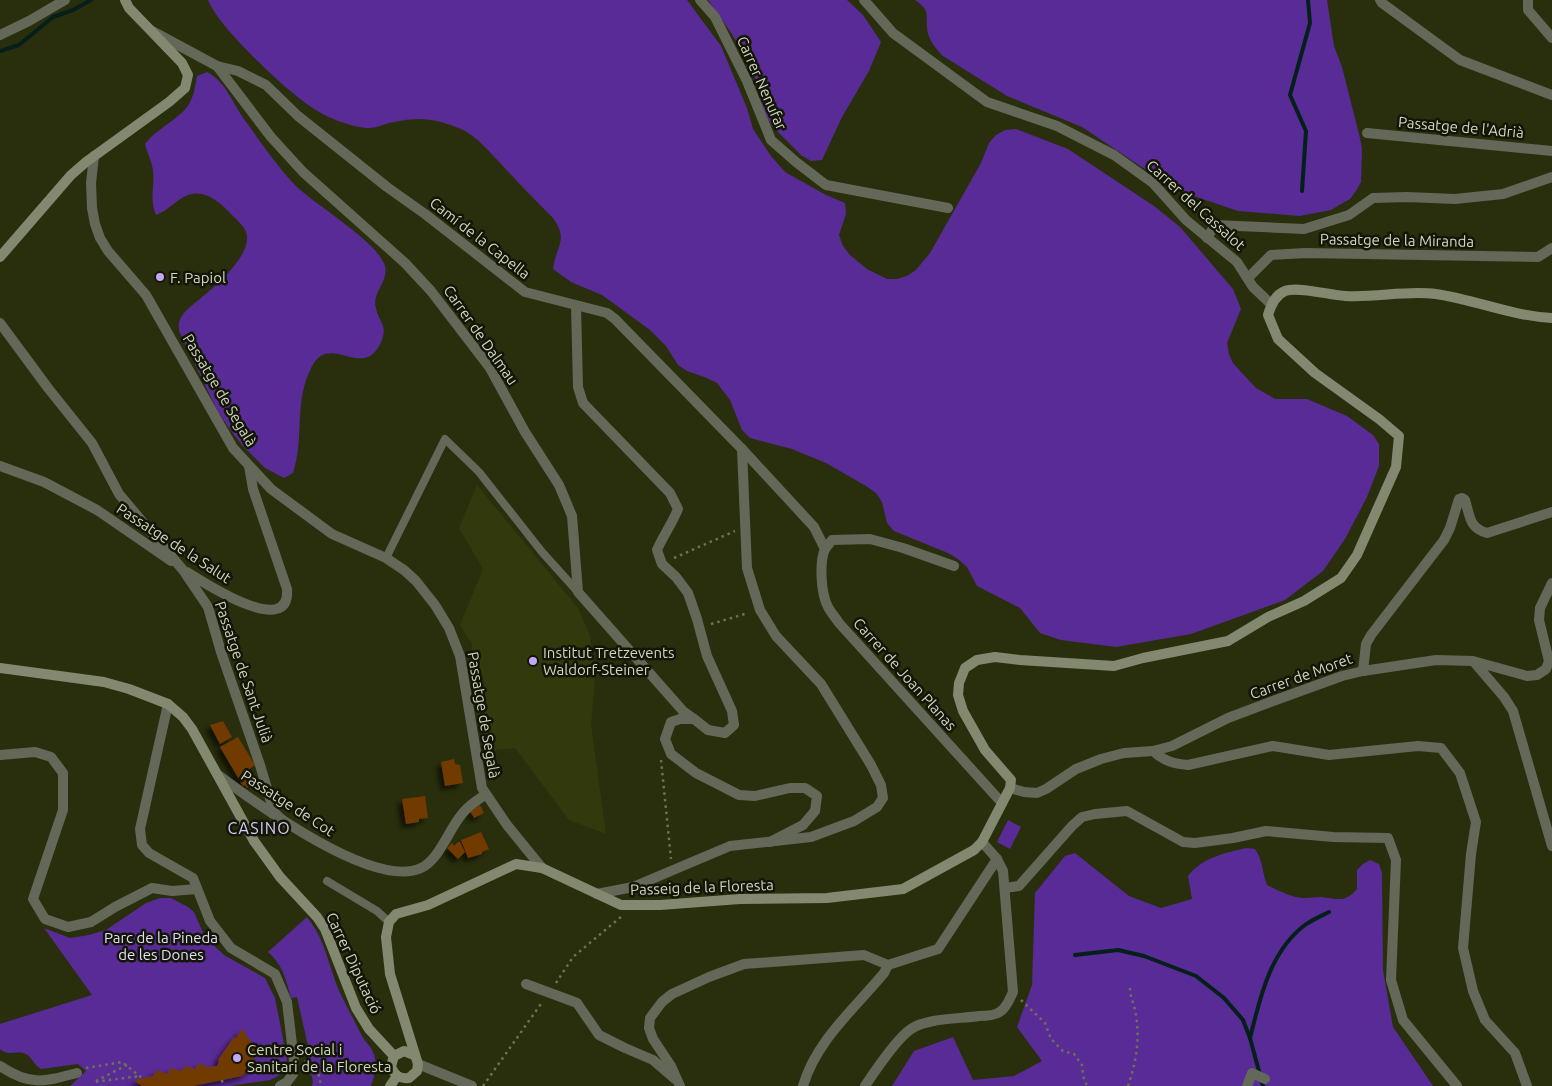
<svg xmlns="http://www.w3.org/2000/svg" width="1552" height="1086" font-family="Ubuntu,sans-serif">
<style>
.built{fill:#323a0d}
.green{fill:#582b96}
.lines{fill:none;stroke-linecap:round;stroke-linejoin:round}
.stream{stroke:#051f1a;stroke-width:4}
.building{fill:#713a00;filter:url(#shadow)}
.path{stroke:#6c7255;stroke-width:2.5;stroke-dasharray:2.5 4;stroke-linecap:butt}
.lane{stroke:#646858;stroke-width:8}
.street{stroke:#646858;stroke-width:10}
.secondary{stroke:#838970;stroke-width:10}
.poi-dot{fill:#c0a8f4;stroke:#131607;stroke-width:2}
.labels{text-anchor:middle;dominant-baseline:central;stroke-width:5;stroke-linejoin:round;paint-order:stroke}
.street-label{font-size:15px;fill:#d1d6c2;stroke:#131607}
.poi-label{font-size:15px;fill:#d1d6c2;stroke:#131607;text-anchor:start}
.park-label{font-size:15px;fill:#e4dcf8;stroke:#131607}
.neighbourhood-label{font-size:16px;letter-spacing:1px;fill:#d6caf4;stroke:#131607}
</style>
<defs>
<filter id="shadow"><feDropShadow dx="-4.5" dy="4.5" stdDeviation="2.5" flood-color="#0009"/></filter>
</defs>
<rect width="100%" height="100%" fill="#292f0c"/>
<path class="built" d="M477 485 578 608 590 636 595 678 591 725 606 834 569 820 515 748 482 751 472 644 460 625 483 569 459 528Z"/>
<g class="green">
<path d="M208 0H687L721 46 747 108 753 129 771 156 785 172 826 195 845 203 846 214 839 235 843 246 850 255 867 269 887 279H897L907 276 916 270 930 253 981 163 989 143 996 135 1005 130 1016 129 1068 149 1154 206 1180 227 1233 289 1241 309 1227 343 1229 354 1233 363 1241 372 1256 388 1275 399H1307L1347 416 1373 435 1379 444V466L1367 497 1345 539 1323 571 1285 600 1191 634 1116 647 1061 640 1040 633 1020 608 977 586 967 567 958 559 948 553 894 531 887 523 882 502 876 493 866 486 826 463 792 449 750 438 742 430 730 400 717 383 707 378 687 371 678 365 666 346 650 330 602 295 571 282 553 269C556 246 569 240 553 218 536 201 519 184 503 166 491 154 477 136 461 129 437 119 420 116 394 122 386 123 378 128 369 128 354 128 328 118 316 110 290 95 218 27 208 0Z"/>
<path d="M708 0H847L863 15 881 42 869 71 842 117 822 160 811 161 801 155 771 125 761 105 758 84 743 53 732 34Z"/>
<path d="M915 0H1327L1334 46 1342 67 1360 138 1362 149 1361 182 1356 191 1350 199 1341 204 1331 210 1300 216 1238 211 1176 190 1082 127 1007 96 943 56C935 48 928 39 927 28 926 12 930 11 915 0Z"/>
<path d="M207 72C226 82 232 102 244 119 259 140 275 163 292 182 311 203 378 241 385 266 389 282 371 293 376 308 377 315 381 320 383 326 386 335 379 351 370 356 351 366 327 338 312 366 293 403 305 437 293 473L284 478 265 468 242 445 229 428 217 410 179 331C179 328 178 323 180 320 183 311 194 304 201 298 216 286 254 253 246 232 244 226 236 219 231 214 218 200 201 186 182 198 172 204 167 211 156 215 149 198 155 187 153 171 152 161 147 153 145 144 156 129 176 121 187 107 194 98 195 86 197 76Z"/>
<path d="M1008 820 1021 827 1010 849 997 842Z"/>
<path d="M1246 848 1255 849C1263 860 1262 872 1267 885 1278 890 1292 898 1305 898 1310 898 1315 897 1321 897 1338 899 1345 903 1357 889V870L1363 864 1370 860 1379 864 1382 873 1383 970 1393 1027 1433 1086H892L914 1051 953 1037 973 1080 1014 1076 1042 1061 1017 1027 1032 985 1035 893 1065 856 1075 853 1129 896 1161 908 1192 899 1188 876C1202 858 1224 853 1246 848Z"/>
<path d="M160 898H171L188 907 194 912 205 937 224 955 265 978 275 998 287 1059 286 1065 280 1075 270 1080 230 1086H70L86 1071 78 1064 41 1069C33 1065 32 1055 23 1053 14 1051 7 1056 0 1049V1024L92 995 44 928 70 938 89 935 106 930 146 903Z"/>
<path d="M307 917C326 940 329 969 341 995 348 1009 355 1022 362 1036 365 1041 371 1047 373 1052 378 1064 375 1075 371 1086H312C315 1077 309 1071 303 1065L310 1055 297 997 291 998C286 980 283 965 268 952Z"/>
</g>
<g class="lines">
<g class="stream">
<path d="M0 51 19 45 53 17 73 10 91 0"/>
<path d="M1302 191 1306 131 1290 95 1310 23 1308 0"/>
<path d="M1075 955 1118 950 1144 956 1196 976 1224 998 1243 1020 1250 1038 1263 1086"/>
<path d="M1250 1038C1260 998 1270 951 1305 925 1312 920 1321 916 1329 912"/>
</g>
</g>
<g class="building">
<path d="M223 721 232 737 220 744 210 725Z"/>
<path d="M238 737 255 765 245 772 253 784 247 788 245 785 243 786 220 747Z"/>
<path d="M454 759 455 764 460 765 463 783 445 786 441 762Z"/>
<path d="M425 796 428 818 419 819V822L406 824 402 799Z"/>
<path d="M480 805 484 813 474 818 470 811Z"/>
<path d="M481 832 489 849 482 852V854L468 858 461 840Z"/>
<path d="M458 842H460L465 852 458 859 447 848 452 843 454 846Z"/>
<path d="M242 1029 246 1033 245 1034 253 1044 256 1053 252 1068 242 1076 193 1086H142L134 1080 153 1076 157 1070 167 1074 171 1068 181 1071 185 1066 195 1069 199 1063 208 1067 217 1066 219 1061 218 1060 234 1037 236 1038Z"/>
</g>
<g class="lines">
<g class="path">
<path d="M674 558 735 531"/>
<path d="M711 624 748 613"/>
<path d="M661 760 671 859"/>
<path d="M556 983 573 957 622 916"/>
<path d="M1021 1000 1045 1023 1051 1039 1063 1051 1074 1054 1082 1065 1083 1076 1087 1086"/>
<path d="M305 1060C314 1068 322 1074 320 1086"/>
<path d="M127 1065 94 1082 140 1076"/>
<path d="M86 1068 122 1062 142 1078"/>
<path d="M222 1080 223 1086"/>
<path d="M483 1086 543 1001"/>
<path d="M1128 1086C1136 1063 1140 1040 1136 1015 1135 1006 1130 998 1130 988"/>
</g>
<g class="lane">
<path d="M386 558 445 439 479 472 542 552 578 592"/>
<path d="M327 881 377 911 389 922"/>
</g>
<g class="street">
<path d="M700 0 715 17 747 81 771 140 796 162 826 185 948 208"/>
<path d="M864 0 893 33 987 102 1057 126 1114 155 1153 183 1186 220 1237 262 1253 287 1271 304"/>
<path d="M1380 0 1382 3 1460 60 1552 95"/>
<path d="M1528 0V10L1552 38"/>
<path d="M152 31 217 66 271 137 303 172 405 263 431 291 490 368 525 432 559 485 572 516 578 592 683 711 694 719"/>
<path d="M0 35 29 21 65 0"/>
<path d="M217 66 238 71 266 85 298 116 387 187 425 214 525 292 607 313 615 319 742 449 814 527 825 549"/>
<path d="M1367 133 1552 151"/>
<path d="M94 156 91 183 92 208 95 224 100 238 108 251 146 295 233 448 271 489 332 534 386 558 404 570 416 581 435 605 449 628 460 656 482 788 507 825 542 868"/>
<path d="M1207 238 1215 225 1304 229 1349 215 1373 198 1407 197 1455 199 1503 194 1552 177"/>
<path d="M1248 278 1271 255 1305 253 1538 257 1552 248"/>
<path d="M576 306 578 387 583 403 670 493 678 509C672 524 663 536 657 550L662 564 676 577 688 593 697 619 707 656 732 711 734 725 725 733 708 730 694 719H680L671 722 665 739 671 754 696 773 739 795 755 796 790 788H805L817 796 815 811 803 825 770 842"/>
<path d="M0 323 48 388 92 443 119 494 183 570 208 607 221 652 260 765 274 812 283 821"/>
<path d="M0 466 44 482 97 510 171 561"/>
<path d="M954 566 903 548 870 539 832 540C830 543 827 546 825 549 819 563 821 594 828 607 831 613 836 618 839 623L1002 803"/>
<path d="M187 572C203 582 291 640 287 589L253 489 249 466"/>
<path d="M1474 662 1504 697 1513 711 1552 846"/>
<path d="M1363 671 1366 644 1371 635 1444 540 1450 528 1459 499 1462 498 1465 500C1470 516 1469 528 1487 533L1552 512"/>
<path d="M168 704 140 829 142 845 149 853 193 878 210 921 231 948 275 974 287 1002 294 1061 293 1074 287 1082 280 1086"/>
<path d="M1153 751C1164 761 1174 764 1188 765L1273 746 1329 755 1418 746 1441 748 1460 773 1476 822 1471 854 1463 948 1473 991 1485 1020 1515 1053 1527 1086"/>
<path d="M0 755 35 752 51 757 63 773V810L33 899 45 919 68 927 91 922 115 907 152 888 172 891 197 889"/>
<path d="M218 775C256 803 373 890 421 868 439 860 449 829 462 814 468 806 477 800 485 795"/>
<path d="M1010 788 1024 792 1037 793 1046 789 1076 769 1101 759 1124 753 1153 751 1172 746 1228 718 1273 701 1342 676 1363 671 1436 660 1473 661 1527 676 1537 675 1546 669 1549 661 1539 620 1540 608 1552 583"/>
<path d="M1005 888 1019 886 1072 826 1082 817 1095 814 1127 811 1183 842 1195 843 1233 838 1266 831 1333 837 1388 838 1396 860 1391 980 1403 1020 1457 1086"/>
<path d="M597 894 633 887 730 846 811 837 854 821 877 807 883 798 881 785 871 765 821 684 776 636 760 610 747 568 742 449"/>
<path d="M526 984 577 1003 599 1035 625 1048 653 1060 675 1079"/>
<path d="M418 1064 472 1086"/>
<path d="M0 1066C30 1086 43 1082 77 1073"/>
<path d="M680 1086 671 1066 653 1039 649 1028 650 1018 662 1002 672 994 709 977 744 964 864 955 888 965 938 949 997 859"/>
<path d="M803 1086C816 1041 855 1008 884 973L888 965"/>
<path d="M865 1086C875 1071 896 1039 911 1029 927 1018 959 1019 979 1016 985 1016 995 1016 1001 1011 1007 1007 1010 998 1013 992L1003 871 997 859 982 842"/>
<path d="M1247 1086 1252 1073 1265 1079"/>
</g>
<g class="secondary">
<path d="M0 257 71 175 86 162 169 102 185 88 188 75 182 63 129 8 125 0"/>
<path d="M0 668 104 682 129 689 168 704 183 717 192 729 254 841 280 877 317 917 325 929 356 1008 369 1029 394 1056"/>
<path d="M414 1055 404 1051 394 1056 391 1066C394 1075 399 1079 409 1078L417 1071 418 1064 390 974 386 937 389 922 396 914 428 905 516 864 542 868 621 905H660L740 899 827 898 903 889 974 850 982 842 1010 788 1011 780 985 750 963 711 958 695 959 683 965 668 977 660 995 657 1020 660 1114 666 1143 658 1228 641 1268 617 1304 601 1341 578 1357 555 1396 467 1399 436 1379 419 1315 373 1278 339 1268 315C1271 305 1275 295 1285 291 1298 286 1329 295 1345 296 1376 298 1406 290 1436 294 1476 300 1512 316 1552 318"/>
<path d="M390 1086 397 1076"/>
</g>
</g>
<g class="poi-dot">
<circle cx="160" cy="277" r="5"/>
<circle cx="533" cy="661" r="5"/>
<circle cx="237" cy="1058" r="5"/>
</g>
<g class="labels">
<g class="street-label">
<text transform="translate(762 83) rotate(66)">Carrer Nenufar</text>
<text transform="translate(1461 127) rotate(5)">Passatge de l'Adrià</text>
<text transform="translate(1196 205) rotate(42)">Carrer del Cassalot</text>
<text transform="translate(480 238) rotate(38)">Camí de la Capella</text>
<text transform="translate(1397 240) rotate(1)">Passatge de la Miranda</text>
<text transform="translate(481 335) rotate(55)">Carrer de Dalmau</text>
<text transform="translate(220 390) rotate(59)">Passatge de Segalà</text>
<text transform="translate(174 543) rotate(33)">Passatge de la Salut</text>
<text transform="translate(244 672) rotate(71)">Passatge de Sant Julià</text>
<text transform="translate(905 674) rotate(48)">Carrer de Joan Planas</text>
<text transform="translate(1301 676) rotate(-20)">Carrer de Moret</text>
<text transform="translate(484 715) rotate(80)">Passatge de Segalà</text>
<text transform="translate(288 803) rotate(33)">Passatge de Cot</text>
<text transform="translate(702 887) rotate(-2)">Passeig de la Floresta</text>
<text transform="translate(354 963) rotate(65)">Carrer Diputació</text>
</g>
<g class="poi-label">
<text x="170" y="277">F. Papiol</text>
<text x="543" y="652">Institut Tretzevents<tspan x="543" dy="17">Waldorf-Steiner</tspan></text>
<text x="247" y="1049">Centre Social i<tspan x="247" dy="17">Sanitari de la Floresta</tspan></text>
</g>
<g class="park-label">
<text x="161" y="937">Parc de la Pineda<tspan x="161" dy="17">de les Dones</tspan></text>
</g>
<g class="neighbourhood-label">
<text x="259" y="828">CASINO</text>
</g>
</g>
</svg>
